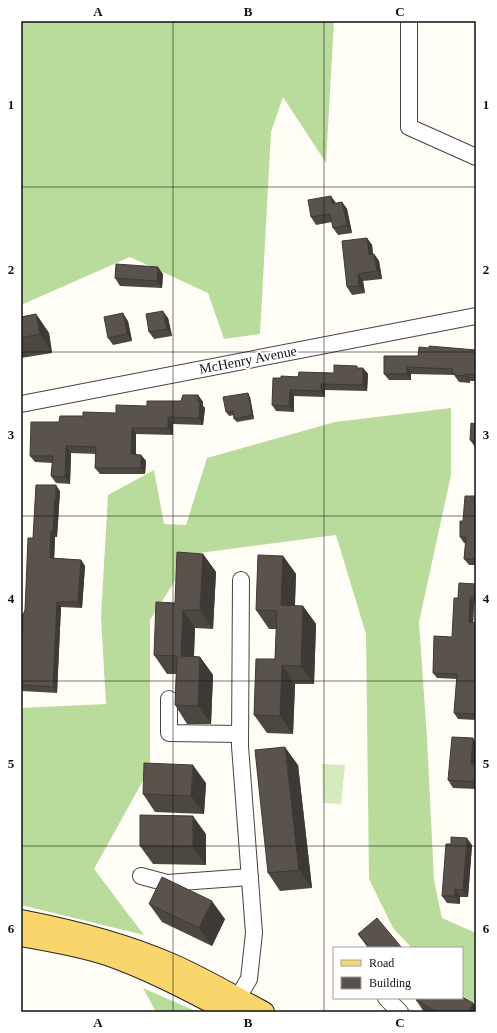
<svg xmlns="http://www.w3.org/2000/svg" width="497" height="1033" font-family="'Times New Roman',serif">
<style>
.green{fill:#d5ebbd}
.forest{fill:#b9dc9c}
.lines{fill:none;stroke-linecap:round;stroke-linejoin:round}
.minor-casing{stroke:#444;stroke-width:18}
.major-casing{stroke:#222;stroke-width:22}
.minor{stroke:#fff;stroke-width:16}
.major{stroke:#f9d66b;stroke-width:20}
.wall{fill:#4d4742}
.shaded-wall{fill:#3f3936}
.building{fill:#5a524d;stroke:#3f3936}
.grid{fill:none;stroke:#111;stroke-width:1;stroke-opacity:0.55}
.labels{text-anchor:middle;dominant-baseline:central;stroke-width:4;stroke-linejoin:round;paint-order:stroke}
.street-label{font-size:14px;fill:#111;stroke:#fff}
.neatline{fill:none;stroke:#111;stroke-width:1.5}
.grid-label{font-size:13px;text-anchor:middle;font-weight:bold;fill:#111}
</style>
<rect width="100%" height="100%" fill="#fffdf5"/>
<path class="green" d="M322 764 345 765 341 804 323 803Z"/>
<g class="forest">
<path d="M21 21H334L326 163 283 97 271 132 260 334 224 339 208 293 130 257 21 305Z"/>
<path d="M451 408V475L419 622 427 738 434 880 442 918 476 933V1006L462 998V948H412L393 928 369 879 366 634 336 535 192 554 150 620V768L94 869 144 935 21 905V708L106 704 101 617 108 495 154 470 164 524 186 525 207 458 335 422Z"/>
<path d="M143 988 193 1010 196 1012H156Z"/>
</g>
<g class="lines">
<g class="minor-casing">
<g id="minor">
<path d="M409 21V127L476 157"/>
<path d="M21 404 476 316"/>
<path d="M169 699V733L240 734"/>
<path d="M141 876 167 883 250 877"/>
<path d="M386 998 400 1012"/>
<path d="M232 1007 249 979 254 933 240 746 241 580"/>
</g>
</g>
<g class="major-casing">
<g id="major">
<path d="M21 920C73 930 124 943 172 964 204 978 234 996 264 1012"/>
<path d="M21 936C50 941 80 946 107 955 150 970 189 991 229 1012"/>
</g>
</g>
<use href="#minor" class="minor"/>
<use href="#major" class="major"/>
</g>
<g class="wall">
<path d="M342 202 347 209 352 233 338 235 333 228 332 222 316 225 311 217 336 203Z"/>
<path d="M367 238 372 245 373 254H374L379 261 382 279 363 281 365 293 352 295 347 287Z"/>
<path d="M163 274 162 288 120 286 115 278Z"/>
<path d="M36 314 49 333 52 353 21 358V317Z"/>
<path d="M168 318 172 336 154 339 149 332Z"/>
<path d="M128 321 132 341 113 345 108 338Z"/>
<path d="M476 350V381H470V383L459 382 454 375 411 374V380H389L384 374 418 356Z"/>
<path d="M359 368H363L368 374 367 391 325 390V397L294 396V412L276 411 272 405 281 378 334 373Z"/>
<path d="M198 395 203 402V406L205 408 203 425 173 424V435L136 434V455H141L146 461 145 474H100L95 468 96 454 71 453 70 484 56 483 51 476 52 463 35 462 30 456 59 422 83 416 116 413 147 406 181 401Z"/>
<path d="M250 397 254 419 237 422 234 419V415L229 416 226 412Z"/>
<path d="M476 424V447H475L470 440Z"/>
<path d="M60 491 57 537H55L54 558 81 560 85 566 82 608 61 607 57 693 22 691 21 690V644L23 615 25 610 33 538Z"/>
<path d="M476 496V565H469L464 559 466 543H464L460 537Z"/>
<path d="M203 554 216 572 213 629 195 628 194 656 200 657 213 675 211 724H187L175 705 176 674H167L154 655 175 603Z"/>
<path d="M283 556 296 574 295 606H303L316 624 314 684H295L293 734 267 733 254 715 275 659 276 629H269L256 610Z"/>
<path d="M476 584V603H474L473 622 476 623V720L458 719 454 713 457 679 437 678 433 673 452 637Z"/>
<path d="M476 743V789L453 788 448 780Z"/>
<path d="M298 765 312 888 280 891 268 873Z"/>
<path d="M206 783 204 814 155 812 143 794Z"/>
<path d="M206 834V865L153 864 140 846Z"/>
<path d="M472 845 468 897H460V904L447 903 442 896Z"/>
<path d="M149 904 225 919 212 946 162 922Z"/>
<path d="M358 934 402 948H368Z"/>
<path d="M416 1000 476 1012H424Z"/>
</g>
<g class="shaded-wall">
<path d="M331 196 336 203 332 204Z"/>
<path d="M342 202 347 209 352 233 347 225Z"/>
<path d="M367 238 372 245 374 262 369 255Z"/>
<path d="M374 254 379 261 382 279 377 271Z"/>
<path d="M158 267 163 274 162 288 157 281Z"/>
<path d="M358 274 363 281 365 293 359 286Z"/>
<path d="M163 311 168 318 172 336 167 329Z"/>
<path d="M123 313 128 321 132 341 127 334Z"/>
<path d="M36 314 49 333 52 353 40 334Z"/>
<path d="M407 367 411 374V380L407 374Z"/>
<path d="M363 368 368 374 367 391 363 385Z"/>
<path d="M465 374 470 381V383L465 376Z"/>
<path d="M321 384 325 390V397L321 391Z"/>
<path d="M290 390 294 396V412L289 406Z"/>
<path d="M248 393 250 397 254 419 252 415Z"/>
<path d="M198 395 203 402V406L205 408 203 425 199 418Z"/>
<path d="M168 417 173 424V435L168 428Z"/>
<path d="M132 428 136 434V461L131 454Z"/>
<path d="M66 446 71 453 70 484 65 477Z"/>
<path d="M141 455 146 461 145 474 141 468Z"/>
<path d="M56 485 60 491 57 537 53 532Z"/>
<path d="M51 531 55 537 54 564 50 558Z"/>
<path d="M203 554 216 572 213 629 200 610Z"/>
<path d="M283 556 296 574 294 623 281 605Z"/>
<path d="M81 560 85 566 82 608 78 602Z"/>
<path d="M470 597 474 603 473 628 469 622Z"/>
<path d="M57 602 61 607 57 693 53 687Z"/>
<path d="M303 606 316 624 314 684 301 666Z"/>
<path d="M183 610 195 628 193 674 181 656Z"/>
<path d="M200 657 213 675 211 724 198 706Z"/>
<path d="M282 665 295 684 293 734 280 716Z"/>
<path d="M473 738 476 743V783L471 764Z"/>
<path d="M285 747 298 765 312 888 299 870Z"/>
<path d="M193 765 206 783 204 814 191 796Z"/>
<path d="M193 816 206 834V865L193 847Z"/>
<path d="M467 838 472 845 468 897 463 890Z"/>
<path d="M455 889 460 897V904L455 896Z"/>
<path d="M212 901 225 919 212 946 199 928Z"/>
<path d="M473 1003 476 1006V1012H468Z"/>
</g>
<g class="building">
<path d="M331 196 332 204 342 202 347 225 333 228 330 214 311 217 308 200Z"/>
<path d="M367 238 369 255 374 254 377 271 358 274 359 286 347 287 342 241Z"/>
<path d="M116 264 158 267 157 281 115 278Z"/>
<path d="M163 311 167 329 149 332 146 314Z"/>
<path d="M123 313 127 334 108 338 104 317Z"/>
<path d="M36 314 40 334 21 338V317Z"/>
<path d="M429 346 476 350V375L465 374V376L455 375V374L452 373 453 369 407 367V374H384V356H418L419 347 429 348Z"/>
<path d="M334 365 357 366V368H363V385L321 384V391L290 390 289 406 272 405 273 378H281V376L298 377 299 372 334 373Z"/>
<path d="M248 393 252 415 234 419 233 411 226 412 223 397Z"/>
<path d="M183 395H198V402H200L199 418 168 417V428H132L131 454 141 455V468H95L96 447 66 446 65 477 51 476 53 456H30L31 422H59L60 416H83V412L116 413V405L147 406V401H181Z"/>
<path d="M471 423 476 424V440H470Z"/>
<path d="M36 485H56L53 532 51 531 50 558 81 560 78 602H57L53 687 21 685V644L22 629V615H23L25 610 28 538H33Z"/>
<path d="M465 496H476V559H464L466 537H460V521H463Z"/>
<path d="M177 552 203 554 200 610H183L181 656 200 657 198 706 175 705 177 656 154 655 156 602 175 603Z"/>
<path d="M258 555 283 556 281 605 303 606 301 666 282 665 280 716 254 715 256 659H275L277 611 256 610Z"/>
<path d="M459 583 476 584V597H470L469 622 476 623V714L454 713 457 674 433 673 434 636 452 637 454 598H458Z"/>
<path d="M452 737 473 738 471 764H476L475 782 448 780Z"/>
<path d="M285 747 299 870 268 873 255 750Z"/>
<path d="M144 763 193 765 191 796 143 794Z"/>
<path d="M140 815 193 816V847L140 846Z"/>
<path d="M451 837 467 838 463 890 455 889V896H442L446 844H451Z"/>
<path d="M162 877 212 901 199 928 149 904Z"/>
<path d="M377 918 402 948H370L358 934Z"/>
<path d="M462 997 473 1003 468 1012H437L416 1000 417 998H462Z"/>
</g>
<path class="grid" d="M173 21V1012M324 21V1012M21 187H476M21 352H476M21 516H476M21 681H476M21 846H476"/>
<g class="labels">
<g class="street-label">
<text transform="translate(248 360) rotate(-11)">McHenry Avenue</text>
</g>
</g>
<rect width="497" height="1033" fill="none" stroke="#ffffff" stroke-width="44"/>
<rect x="333" y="947" width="130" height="52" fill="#ffffff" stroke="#a0a0a0"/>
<rect x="341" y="960" width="20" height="6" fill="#f9d66b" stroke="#a0a0a0"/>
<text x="369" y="967" font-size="12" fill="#111111">Road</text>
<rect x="341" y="977" width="20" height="12" fill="#5a524d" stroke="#a0a0a0"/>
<text x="369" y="987" font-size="12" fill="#111111">Building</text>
<rect x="22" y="22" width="453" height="989" class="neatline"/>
<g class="grid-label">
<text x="98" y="16">A</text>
<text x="248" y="16">B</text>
<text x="400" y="16">C</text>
<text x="11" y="109">1</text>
<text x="486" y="109">1</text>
<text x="11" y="274">2</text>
<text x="486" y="274">2</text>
<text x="11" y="439">3</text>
<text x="486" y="439">3</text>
<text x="11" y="603">4</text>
<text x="486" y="603">4</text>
<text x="11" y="768">5</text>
<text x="486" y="768">5</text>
<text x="11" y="933">6</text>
<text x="486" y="933">6</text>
<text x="98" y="1027">A</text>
<text x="248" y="1027">B</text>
<text x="400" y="1027">C</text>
</g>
</svg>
